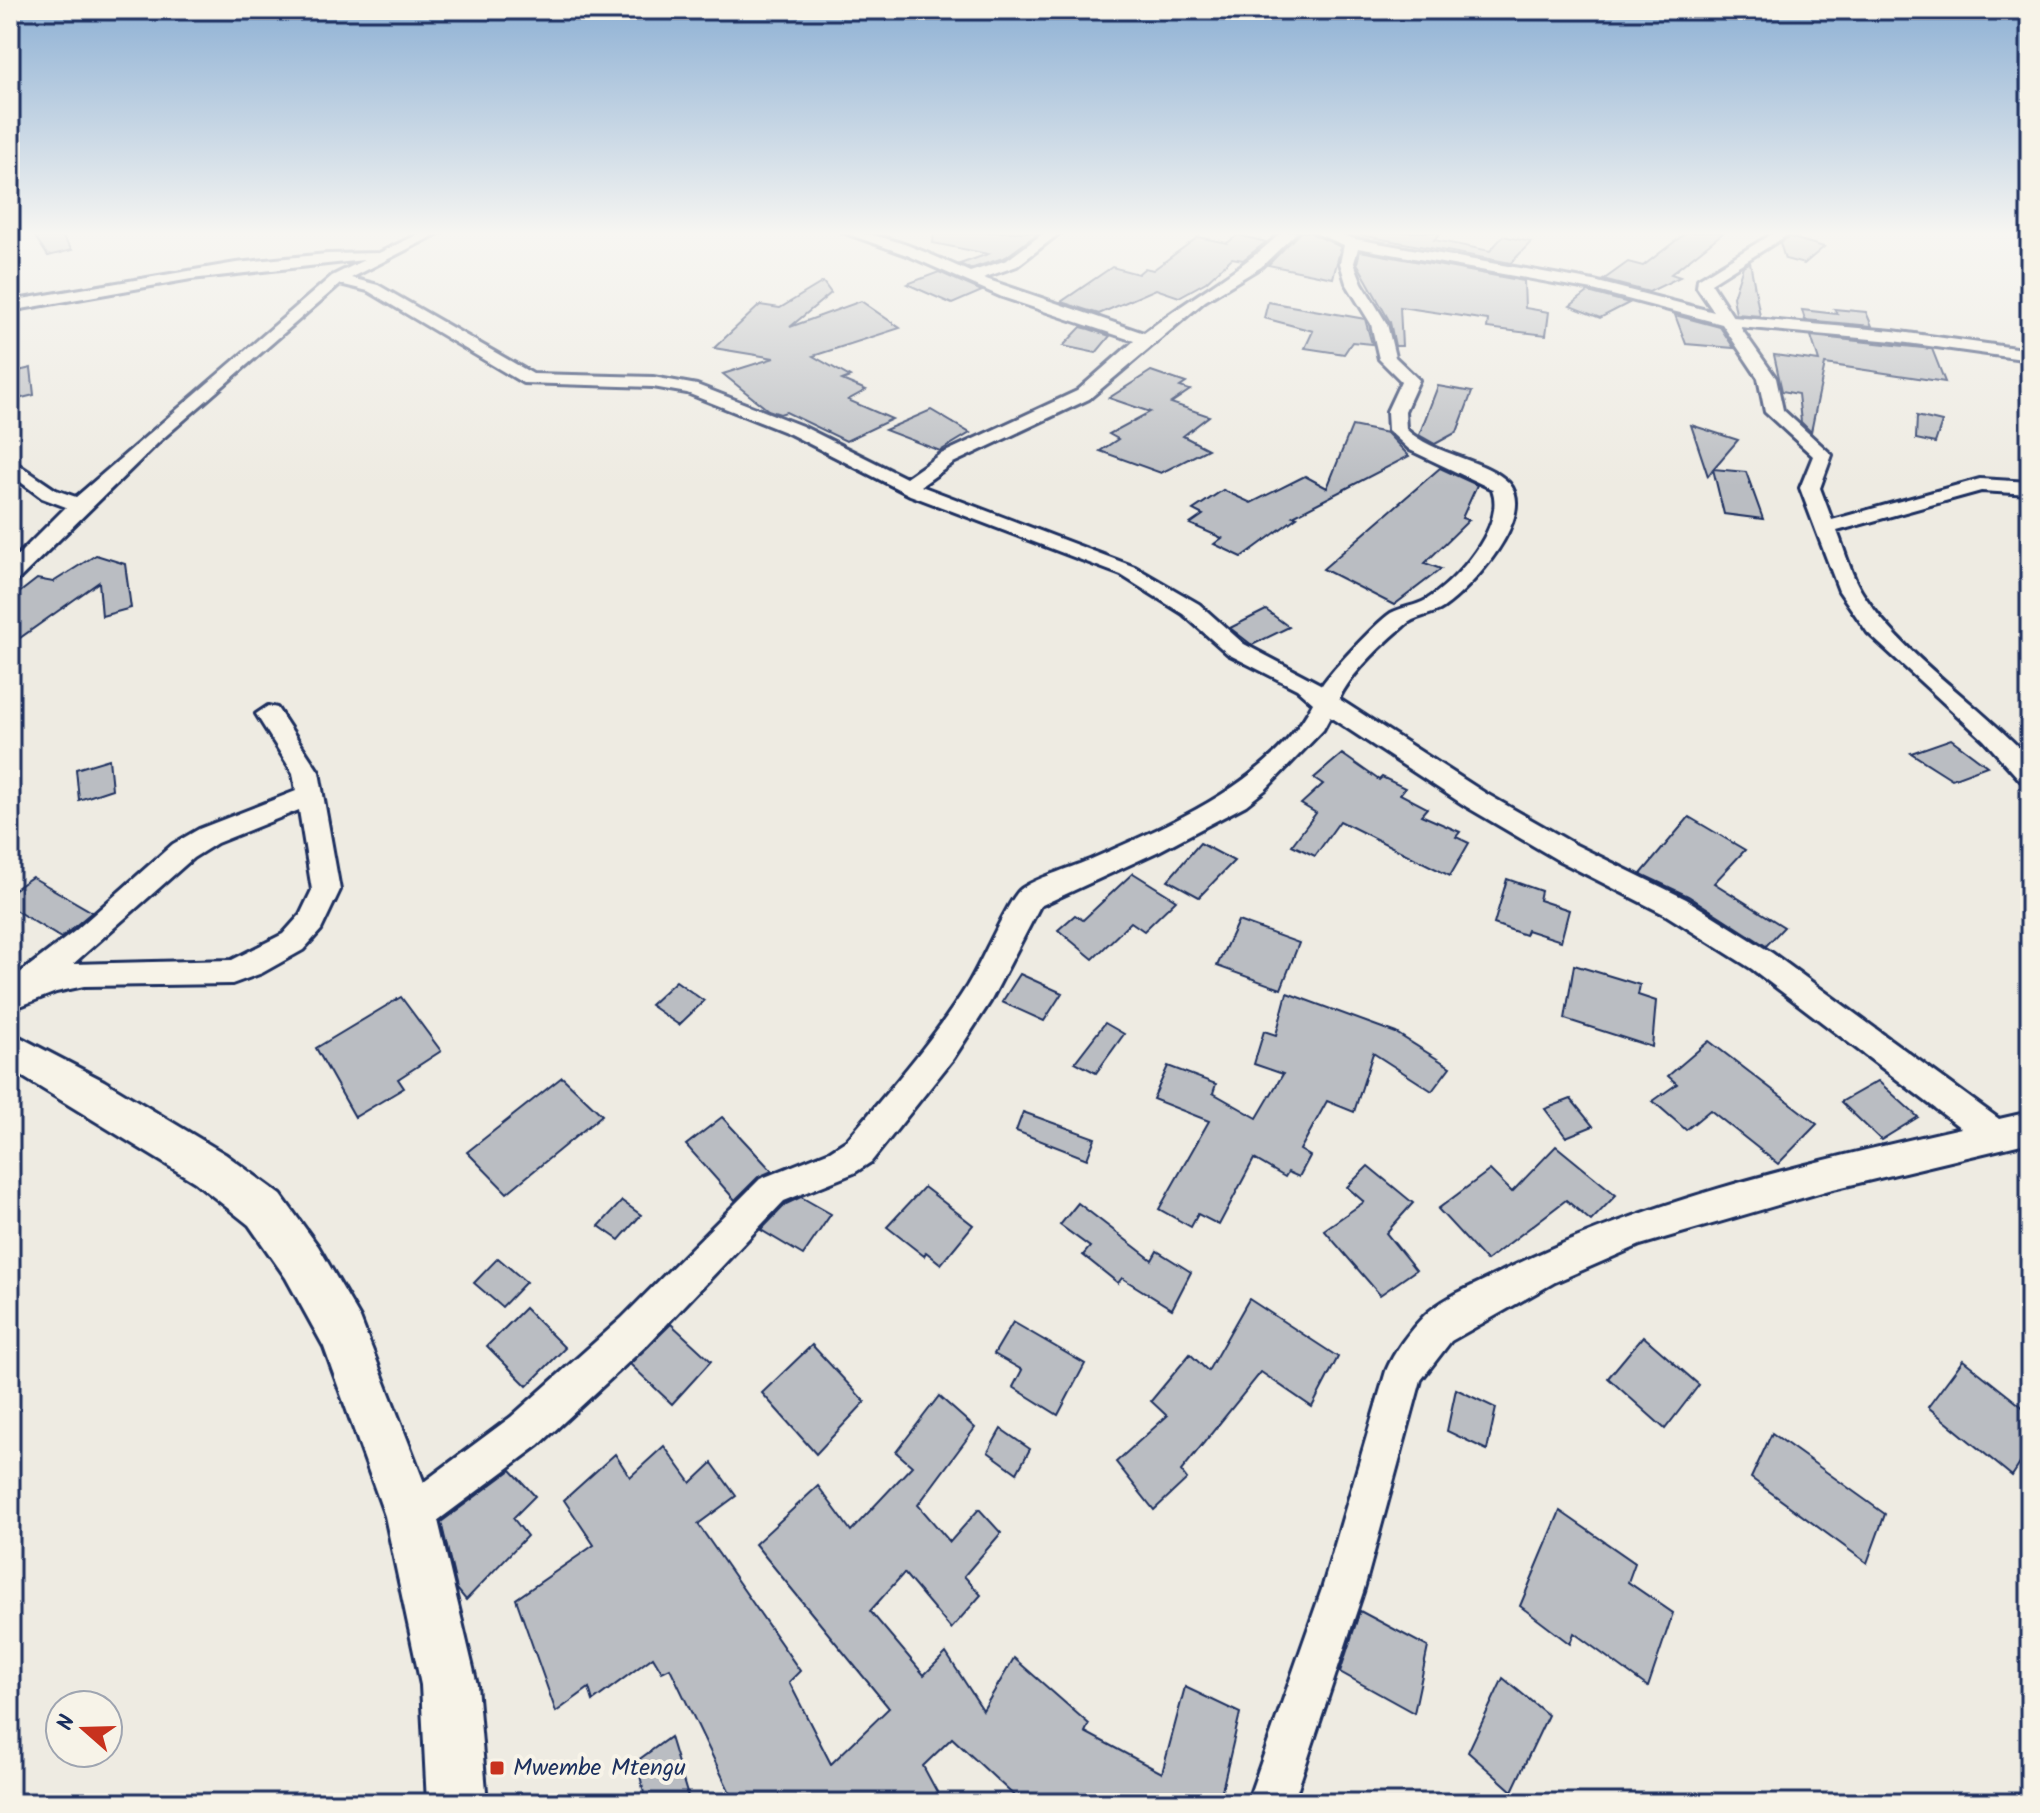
<svg xmlns="http://www.w3.org/2000/svg" width="2040" height="1813" font-family="Kalam,sans-serif">
<style>
.building{fill:#babdc2;stroke:#1b2f5e;stroke-width:2}
.lines{fill:none;stroke-linecap:round;stroke-linejoin:round}
.minor-casing{stroke:#1b2f5e;stroke-width:6}
.major-casing{stroke:#1b2f5e;stroke-width:6}
.minor{fill:#f7f3e8;fill-rule:evenodd}
.major{fill:#f7f3e8;fill-rule:evenodd}
.poi-dot{fill:#c8321e;stroke:#f7f3e8;stroke-width:3}
.labels{text-anchor:middle;dominant-baseline:central;stroke-width:8;stroke-linejoin:round;paint-order:stroke}
.near-poi-label{font-size:24px;fill:#1b2f5e;stroke:#f7f3e8;text-anchor:start}
</style>
<rect width="100%" height="100%" fill="#eeebe2"/>
<filter id="ink" filterUnits="userSpaceOnUse"><feTurbulence type="fractalNoise" baseFrequency=".0125" numOctaves="2"/><feDisplacementMap in="SourceGraphic" scale="16" xChannelSelector="R" yChannelSelector="G"/><feConvolveMatrix kernelMatrix="1 2 1 2 8 2 1 2 1" color-interpolation-filters="sRGB"/></filter>
<g filter="url(#ink)">
<g class="building">
<path d="M32 232H59L72 250 48 256Z"/>
<path d="M934 232H1040L1006 257 970 269 960 264 988 254 933 243Z"/>
<path d="M1300 232H1310L1341 247 1333 278 1268 265Z"/>
<path d="M1344 232H1442L1434 240 1490 251 1503 236 1531 242 1511 263Z"/>
<path d="M1687 232H1724L1671 274 1680 277 1649 292 1603 280 1628 262 1643 266Z"/>
<path d="M1238 235 1266 242 1243 260 1232 258 1206 282 1179 297 1156 289 1099 314 1061 302 1112 267 1138 274 1145 268 1153 270 1198 237 1227 243Z"/>
<path d="M1789 237 1824 247 1804 264 1785 259 1780 243Z"/>
<path d="M1360 251 1524 281 1525 308 1549 312 1546 335 1487 328 1488 320 1400 307 1402 346H1395L1390 322 1357 263Z"/>
<path d="M1750 262 1757 300 1760 316 1736 314 1733 297 1743 266Z"/>
<path d="M939 272 982 291 952 304 907 284Z"/>
<path d="M823 282 831 293 790 327 861 301 900 328 813 356 850 377 842 380 866 390 848 400 892 419 846 441 786 412 780 414 768 410 723 374 774 358 714 348 760 305 780 308Z"/>
<path d="M1588 292 1592 293 1629 303 1600 318 1570 306Z"/>
<path d="M1268 302 1365 319 1372 344 1352 342 1344 354 1305 348 1313 331 1264 318Z"/>
<path d="M1834 309 1866 312 1872 326 1805 320 1802 310 1837 314Z"/>
<path d="M1675 315 1720 327 1734 348 1686 344Z"/>
<path d="M1081 327 1089 329 1110 336 1096 353 1063 346Z"/>
<path d="M1811 336 1932 349 1945 382 1825 364 1811 432 1801 422 1798 394 1782 391 1774 355 1819 361Z"/>
<path d="M31 368 34 395 10 401V373Z"/>
<path d="M1151 371 1186 383 1180 387 1190 390 1171 403 1209 416 1183 436 1208 449 1161 473 1100 451 1118 439 1109 434 1150 412 1109 398Z"/>
<path d="M1438 386 1472 392 1457 432 1435 444 1419 435Z"/>
<path d="M931 410 970 433 940 451 885 430Z"/>
<path d="M1917 416 1942 422 1935 443 1916 439Z"/>
<path d="M1691 425 1738 440 1713 469 1746 472 1763 519 1724 514 1713 469 1708 476Z"/>
<path d="M1352 426 1387 433 1409 456 1293 516 1297 517 1242 557 1214 544 1222 538 1190 524 1203 515 1193 510 1223 490 1251 503 1305 476 1327 488Z"/>
<path d="M1440 468 1477 485 1462 518 1469 520 1425 563 1441 569 1394 605 1323 569Z"/>
<path d="M96 555 125 564 131 608 102 616 99 582 10 645V600L37 579 53 582Z"/>
<path d="M1266 610 1289 627 1252 645 1230 628Z"/>
<path d="M1951 739 1987 766 1952 779 1911 753Z"/>
<path d="M1342 754 1379 780 1382 777 1405 788 1400 794 1427 808 1421 815 1460 832 1456 837 1469 843 1450 876 1340 821 1315 856 1292 845 1316 813 1301 804 1323 784 1314 778Z"/>
<path d="M109 759 112 789 79 800 76 769Z"/>
<path d="M1689 817 1745 850 1714 883 1784 927 1766 946 1688 896 1641 874Z"/>
<path d="M1200 843 1234 861 1199 897 1168 880Z"/>
<path d="M1133 873 1176 900 1144 931 1131 922 1093 959 1058 930 1075 915 1083 920Z"/>
<path d="M32 877 92 912 61 938 10 907V892Z"/>
<path d="M1507 879 1541 891 1539 900 1569 910 1561 941 1527 930 1525 935 1494 924Z"/>
<path d="M1238 921 1299 943 1281 989 1217 966Z"/>
<path d="M1574 965 1640 985 1638 995 1656 1001 1652 1047 1565 1019Z"/>
<path d="M1020 974 1062 993 1044 1021 1002 1002Z"/>
<path d="M676 981 704 1001 679 1025 650 1005Z"/>
<path d="M1287 993 1396 1033 1450 1067 1432 1091 1373 1053 1354 1112 1327 1101 1300 1150 1310 1156 1299 1177 1288 1172 1285 1177 1254 1159 1219 1225 1198 1214 1191 1227 1159 1209 1209 1121 1153 1099 1168 1066 1216 1084 1213 1093 1257 1118 1283 1074 1254 1064 1264 1031 1276 1035Z"/>
<path d="M401 997 441 1051 398 1079 404 1088 355 1117 316 1048Z"/>
<path d="M1105 1023 1124 1034 1096 1073 1075 1062Z"/>
<path d="M1709 1041 1817 1124 1778 1164 1710 1110 1686 1130 1653 1101 1677 1084 1668 1076Z"/>
<path d="M562 1077 602 1115 507 1193 467 1152Z"/>
<path d="M1878 1081 1918 1117 1881 1140 1841 1102Z"/>
<path d="M1571 1099 1593 1126 1566 1137 1545 1109Z"/>
<path d="M1023 1112 1095 1138 1087 1159 1016 1131Z"/>
<path d="M722 1117 772 1171 758 1177 735 1200 686 1145Z"/>
<path d="M1556 1146 1616 1195 1591 1221 1566 1200 1486 1261 1438 1209 1490 1170 1512 1192Z"/>
<path d="M1368 1166 1413 1203 1386 1233 1416 1270 1380 1295 1324 1230 1364 1202 1347 1187Z"/>
<path d="M924 1187 973 1225 941 1264 926 1252 924 1256 887 1227Z"/>
<path d="M801 1197 831 1214 803 1255 761 1230 786 1204Z"/>
<path d="M622 1201 641 1215 619 1240 599 1226Z"/>
<path d="M1078 1203 1152 1260 1157 1251 1191 1272 1172 1309 1122 1278 1118 1283 1083 1255 1090 1247 1060 1225Z"/>
<path d="M498 1258 526 1282 502 1307 474 1283Z"/>
<path d="M1249 1299 1338 1357 1312 1407 1261 1372 1181 1471 1187 1479 1154 1510 1116 1462 1167 1416 1151 1401 1190 1354 1208 1371Z"/>
<path d="M525 1308 565 1348 527 1386 487 1346Z"/>
<path d="M1013 1322 1085 1364 1058 1415 1013 1387 1022 1370 994 1354Z"/>
<path d="M671 1324 711 1361 672 1404 630 1364Z"/>
<path d="M1643 1336 1699 1385 1665 1429 1608 1378Z"/>
<path d="M812 1345 865 1402 816 1454 762 1393Z"/>
<path d="M1963 1360 2030 1413V1448L2012 1476 1928 1407Z"/>
<path d="M1456 1389 1496 1408 1487 1450 1447 1431Z"/>
<path d="M939 1396 975 1428 918 1505 950 1542 979 1509 1001 1533 964 1576 981 1595 951 1629 904 1573 870 1611 924 1675 946 1653 983 1710 1014 1658 1089 1724 1085 1732 1162 1773 1185 1687 1240 1713 1219 1803H1022L952 1738 923 1766 943 1803H735L670 1668 662 1672 653 1657 593 1701 589 1688 556 1712 516 1599 594 1545 564 1500 615 1454 630 1477 664 1446 691 1483 712 1463 736 1496 698 1524 800 1671 789 1682 831 1764 889 1708 755 1544 818 1486 851 1531 912 1466 896 1452Z"/>
<path d="M1001 1429 1030 1449 1017 1473 988 1452Z"/>
<path d="M1772 1433 1885 1514 1867 1563 1751 1478Z"/>
<path d="M511 1470 535 1496 513 1518 527 1536 466 1600 457 1589 441 1522Z"/>
<path d="M1560 1511 1635 1563 1628 1582 1673 1613 1648 1687 1574 1633 1570 1644 1520 1606Z"/>
<path d="M1360 1611 1428 1647 1414 1713 1340 1672Z"/>
<path d="M1503 1678 1548 1715 1512 1791 1468 1752Z"/>
<path d="M670 1737 690 1803H646L637 1761Z"/>
</g>
<g class="lines">
<g class="minor-casing">
<g id="minor">
<path d="M423 232H441L351 278 378 285 533 374 653 377 697 385 802 426 906 478 939 455 1077 391 1134 341 1002 297 907 255 842 232C887 232 929 254 970 272L1007 260 1045 232H1061L1017 266 983 278 1144 333C1189 298 1240 271 1282 232H1297L1261 267 1205 301 1089 399 953 463 921 486 1135 567 1199 604 1244 644 1322 685C1332 670 1376 623 1391 613 1402 607 1416 606 1426 600 1457 581 1506 526 1492 489L1410 450 1388 430 1387 411 1401 381 1379 359 1371 324 1346 283 1340 263 1344 245 1313 232H1334L1355 239 1594 281 1714 312 1697 287 1698 279 1775 232H1792L1711 283 1733 317 1893 331 2030 350V360L1893 341 1740 327 1776 378 1783 410 1832 455 1820 488 1832 520 1980 479 2030 482V494L1981 491 1837 531C1845 551 1851 576 1863 594 1904 657 1978 703 2030 759V784L2021 781 1984 740 1868 633 1839 591 1800 488 1813 456 1765 412 1758 378 1722 324 1593 290 1358 248 1354 263 1362 283 1387 324 1395 357 1419 380 1405 411 1406 429C1433 455 1488 460 1509 483 1538 516 1470 590 1443 608 1431 616 1414 616 1404 626 1382 645 1351 673 1339 699L1485 793 1576 845 1686 899 1772 953 1999 1119 2030 1112V1142L1829 1190 1640 1245 1555 1282 1451 1341 1421 1380 1364 1589 1293 1803H1247L1322 1589 1386 1371C1394 1352 1409 1331 1424 1316 1445 1296 1478 1284 1503 1271 1647 1199 1805 1164 1961 1128L1752 969 1666 915 1556 859 1467 807 1330 717 1323 730 1265 790 1246 805 1159 851 1040 906 990 1002 953 1059 871 1162 854 1173 784 1201 648 1344 539 1445 425 1530 411 1536 397 1530 391 1516 397 1502 511 1417 622 1318 760 1179 830 1151 847 1140C889 1090 932 1042 967 986 980 966 1007 902 1020 890 1033 879 1071 868 1087 861 1166 826 1271 784 1313 703L1297 689 1228 654 1183 614 1121 575 910 495 790 434 687 393 653 387 523 383 368 291 340 284 161 440 18 580 10 581V563L66 507 42 498 10 474V459L56 490 76 497 332 276 364 260 191 279 10 311V301L236 263 327 254 379 253Z"/>
<path d="M268 706 277 708 319 772 340 890 321 930 303 950 262 973 232 984 84 986 56 992 10 1010V985L16 983 20 973 75 931 173 844 199 829 296 791 293 773 256 714ZM299 810 312 890 300 915 283 934 232 960 73 964 193 858 217 843Z"/>
</g>
</g>
<g class="major-casing">
<path id="major" d="M10 1032 104 1081 225 1154 281 1195 318 1246 360 1318 437 1516 477 1685 487 1803H427L421 1685 385 1516 324 1347 286 1278 249 1225 195 1182 10 1069Z"/>
</g>
<use href="#minor" class="minor"/>
<use href="#major" class="major"/>
</g>
</g>
<linearGradient id="sky" x2="0" y2="1"><stop stop-color="#8db0d4"/><stop offset="0.48" stop-color="#f7f6f2"/><stop offset="1" stop-color="#f7f6f2" stop-opacity="0"/></linearGradient>
<rect width="2040" height="486" fill="url(#sky)"/>
<rect class="poi-dot" x="489" y="1760" width="16" height="16" rx="4"/>
<g class="labels">
<g class="near-poi-label">
<text x="513" y="1768">Mwembe Mtengu</text>
</g>
</g>
<rect width="2040" height="1813" fill="none" stroke="#f7f3e8" stroke-width="40"/>
<rect x="20" y="20" width="2000" height="1773" fill="none" stroke="#1b2f5e" stroke-width="3" filter="url(#ink)"/>
<g transform="translate(84 1729) rotate(290)"><circle r="38" fill="#f7f3e8" stroke="#9fa5b1" stroke-width="2"/>
<path d="M0-6L14 30L0 20L-14 30Z" fill="#c8321e"/>
<text y="-12" font-size="22" font-weight="bold" text-anchor="middle" fill="#1b2f5e">N</text>
</g>
</svg>
